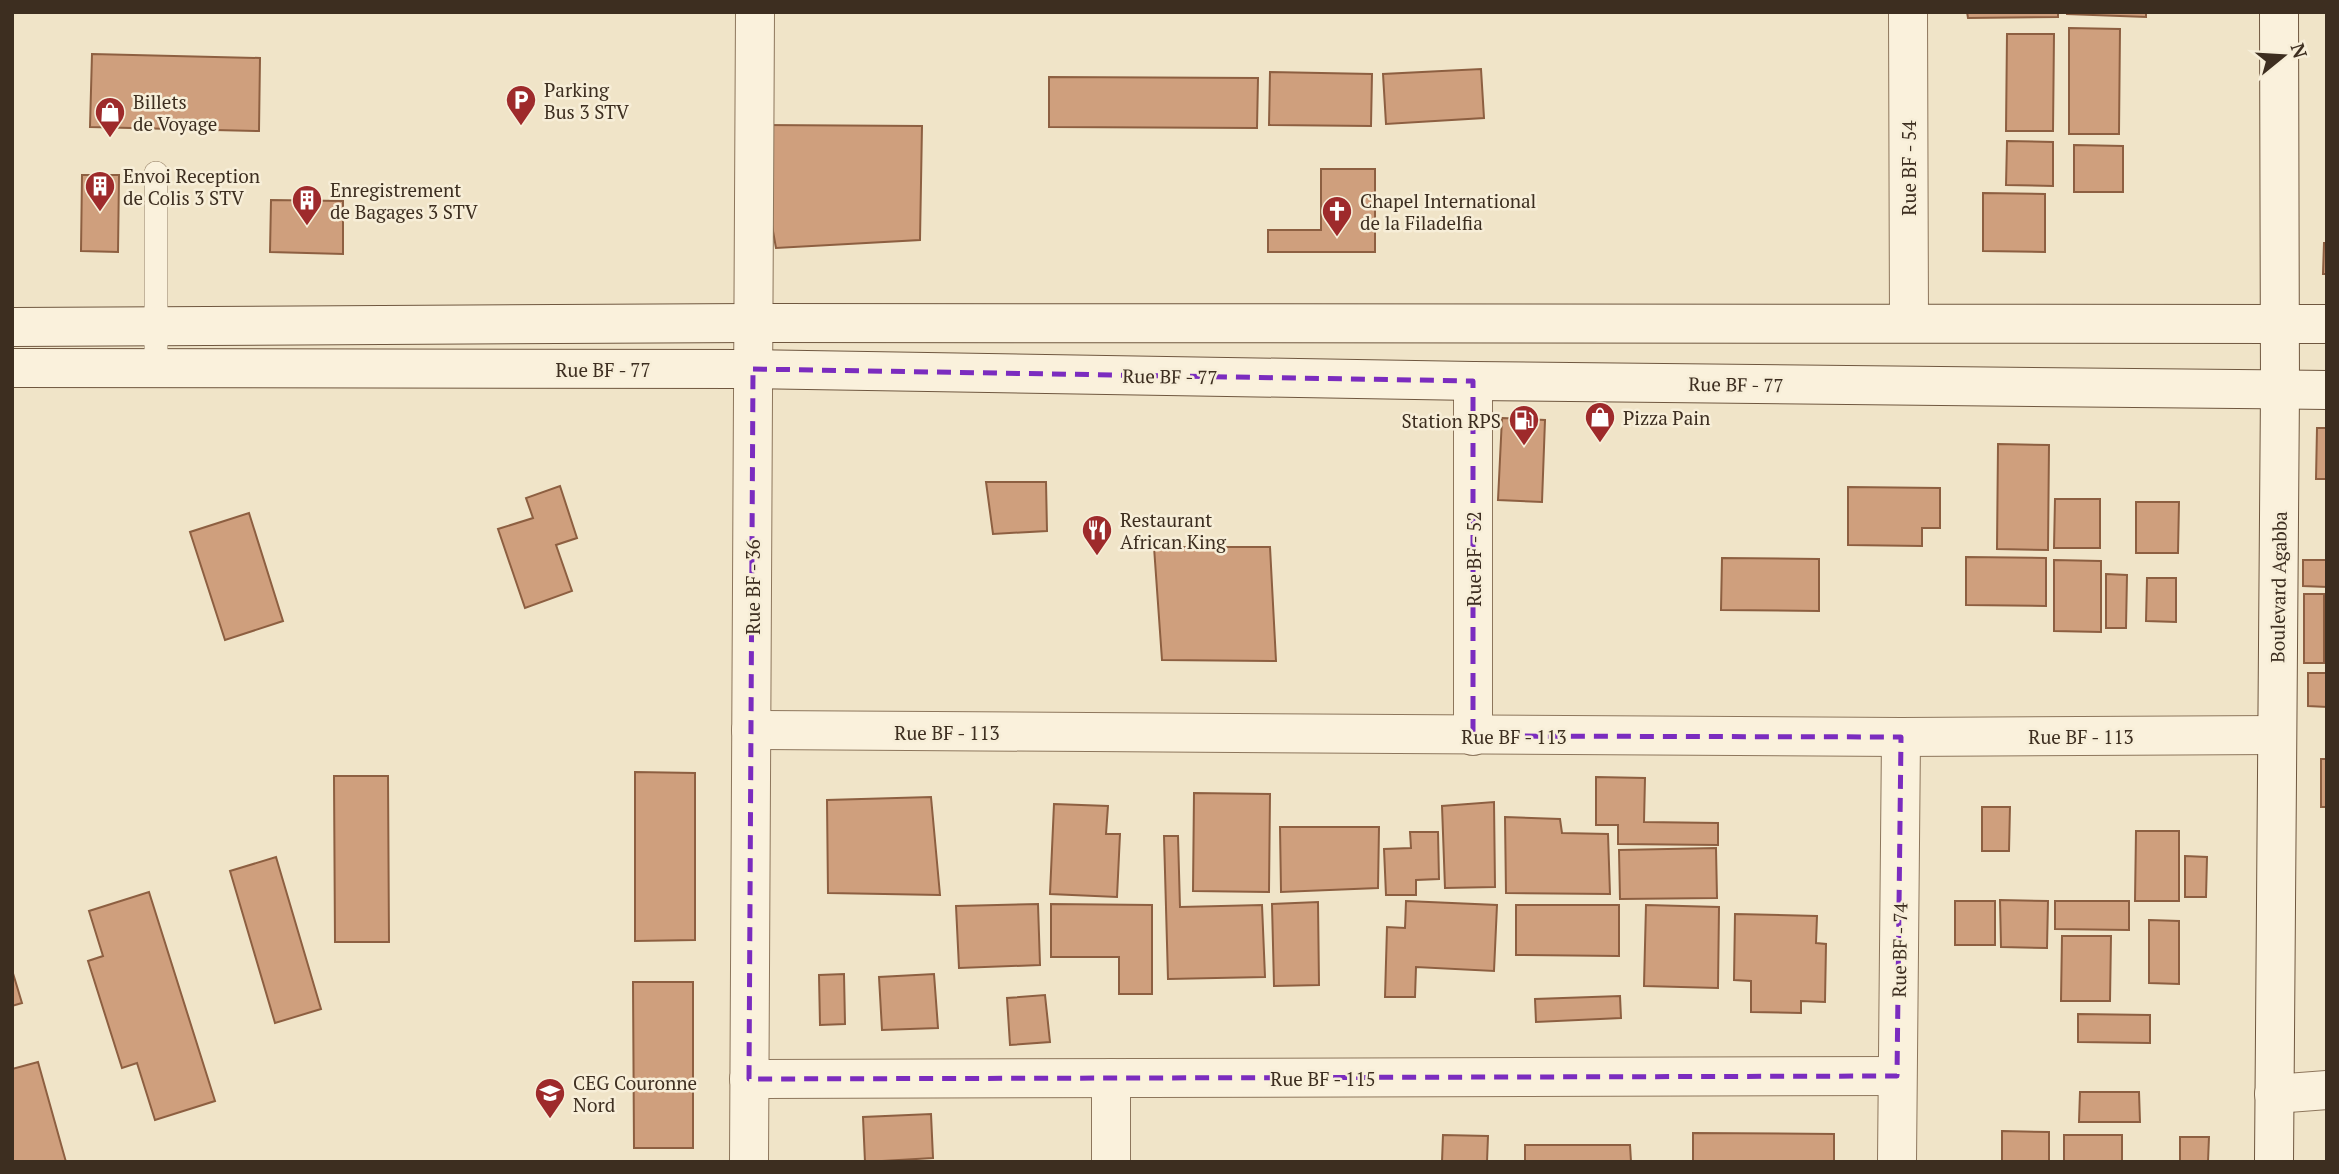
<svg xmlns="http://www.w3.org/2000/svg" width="2339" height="1174" font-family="'PT Serif',serif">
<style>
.building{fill:#cf9f7d;stroke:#8d5f41;stroke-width:2}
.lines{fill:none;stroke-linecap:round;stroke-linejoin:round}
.lane-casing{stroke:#8d765c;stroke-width:24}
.street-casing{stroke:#8d765c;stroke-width:40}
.secondary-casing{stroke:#6f573f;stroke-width:40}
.lane{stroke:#faf1dc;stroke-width:23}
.street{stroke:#faf1dc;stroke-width:38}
.secondary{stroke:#faf1dc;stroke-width:38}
.marked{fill:none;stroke:#7b2cbf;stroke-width:5;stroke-dasharray:14 9;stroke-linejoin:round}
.labels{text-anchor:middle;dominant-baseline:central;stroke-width:5;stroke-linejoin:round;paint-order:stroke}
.poi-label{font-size:19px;fill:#3d2e20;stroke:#f7eed8;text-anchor:start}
.street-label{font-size:19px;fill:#3d2e20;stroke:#f7eed8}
</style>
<rect width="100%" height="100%" fill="#f0e4c8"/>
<g class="building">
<path d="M1967 12H2058V17L1968 18Z"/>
<path d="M2067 12H2146V17L2067 14Z"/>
<path d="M2069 28 2120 29 2119 134H2069Z"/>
<path d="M2007 34H2054L2053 131H2006Z"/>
<path d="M92 54 260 58 259 131 90 127Z"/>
<path d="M1481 69 1484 118 1386 124 1383 74Z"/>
<path d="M1270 72 1372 74 1371 126 1269 125Z"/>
<path d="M1049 77 1258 78 1257 128 1049 127Z"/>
<path d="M754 125 922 126 920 240 776 248Z"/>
<path d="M2007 141 2053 142V186L2006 185Z"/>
<path d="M2074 145 2123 146V192H2074Z"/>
<path d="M1321 169H1375V252H1268V230H1321Z"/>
<path d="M82 175H119L118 252 81 251Z"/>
<path d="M1983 193 2045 194V252L1983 251Z"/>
<path d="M271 200 343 201V254L270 252Z"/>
<path d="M2324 243H2327V274H2323Z"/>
<path d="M1502 418 1545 420 1542 502 1498 500Z"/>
<path d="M2317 428H2327V479H2316Z"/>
<path d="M1998 444 2049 445 2048 550 1997 549Z"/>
<path d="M986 482H1046L1047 531 993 534Z"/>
<path d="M560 486 577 538 556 545 572 591 525 608 498 529 533 518 526 498Z"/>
<path d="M1848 487 1940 488V528H1922V546L1848 545Z"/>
<path d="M2055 499H2100V548H2054Z"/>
<path d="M2136 502H2179L2178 553H2136Z"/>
<path d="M249 513 283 621 225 640 190 532Z"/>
<path d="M1154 547H1270L1276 661 1162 660Z"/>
<path d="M1966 557 2046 558V606L1966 605Z"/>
<path d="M1722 558 1819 559V611L1721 610Z"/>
<path d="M2054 560 2101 561V632L2054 631Z"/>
<path d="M2303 560H2327V587L2303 586Z"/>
<path d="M2106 574 2127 575 2126 628H2106Z"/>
<path d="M2147 578H2176V622L2146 621Z"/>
<rect x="2304" y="594" width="20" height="69"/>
<path d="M2308 673H2327V707L2308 706Z"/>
<rect x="2321" y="759" width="6" height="48"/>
<path d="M635 772 695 773V940L635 941Z"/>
<path d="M334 776H388L389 942H335Z"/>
<path d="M1596 777 1645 778 1644 822 1718 823V845L1618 844V825H1596Z"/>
<path d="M1194 793 1270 794 1269 892 1193 891Z"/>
<path d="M931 797 940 895 828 893 827 800Z"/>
<path d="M1494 802 1495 887 1445 888 1442 806Z"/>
<path d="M1054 804 1108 806 1106 834H1120L1117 897 1050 894Z"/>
<path d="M1982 807H2010L2009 851H1982Z"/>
<path d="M1505 817 1560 819 1562 833 1608 834 1610 894 1506 893Z"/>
<path d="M1280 827H1379L1378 888 1281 892Z"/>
<path d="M2136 831H2179V901H2135Z"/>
<path d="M1410 832H1438L1439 879 1416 880V895H1386L1384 849 1411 848Z"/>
<path d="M1164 836H1178L1180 907 1262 905 1265 977 1168 979Z"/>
<path d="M1716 848 1717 898 1620 899 1619 850Z"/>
<path d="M2185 856 2207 857 2206 897H2185Z"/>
<path d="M276 857 321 1009 275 1023 230 871Z"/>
<path d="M149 892 215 1101 155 1120 137 1063 122 1068 88 961 103 956 89 911Z"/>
<path d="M2000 900 2048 901 2047 948 2001 947Z"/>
<path d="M1406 901 1497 905 1494 971 1416 967 1415 997H1385L1387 927 1405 928Z"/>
<rect x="1955" y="901" width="40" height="44"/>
<path d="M2055 901H2129V930L2055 929Z"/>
<path d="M1318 902 1319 985 1274 986 1272 904Z"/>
<path d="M1038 904 1040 965 959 968 956 906Z"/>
<path d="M1051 904 1152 905V994H1119V957H1051Z"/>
<path d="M1516 905H1619V956L1516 955Z"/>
<path d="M1646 905 1719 907 1718 988 1644 986Z"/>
<path d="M1735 914 1817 916 1816 943 1826 944 1825 1002 1801 1001V1013L1751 1012V981L1734 980Z"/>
<path d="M2149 920 2179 921V984L2149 983Z"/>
<path d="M2062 936H2111L2110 1001H2061Z"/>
<path d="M12 970 22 1003 12 1006Z"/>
<path d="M844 974 845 1024 820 1025 819 975Z"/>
<path d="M934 974 938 1028 882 1030 879 977Z"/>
<path d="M633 982H693V1148H634Z"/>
<path d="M1045 995 1050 1042 1010 1045 1007 998Z"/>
<path d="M1620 996 1621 1018 1536 1022 1535 999Z"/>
<path d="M2078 1014 2150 1015V1043L2078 1042Z"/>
<path d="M38 1062 66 1162H12V1069Z"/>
<path d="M2080 1092H2139L2140 1122H2079Z"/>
<path d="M931 1114 933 1158 865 1162 863 1117Z"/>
<path d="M2002 1131 2049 1132V1162H2002Z"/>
<path d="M1693 1133 1834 1134V1162H1693Z"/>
<path d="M1443 1135 1488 1136 1487 1162H1442Z"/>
<rect x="2064" y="1135" width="58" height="27"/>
<path d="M2180 1137H2209L2208 1162H2180Z"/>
<path d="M1525 1145H1630L1631 1162H1525Z"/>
</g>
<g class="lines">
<g class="lane-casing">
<path id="lane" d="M156 368V173"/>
</g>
<g class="street-casing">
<g id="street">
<path d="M1908 12 1909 323"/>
<path d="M1473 381V736"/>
<path d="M751 730 1901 737 2277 735"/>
<path d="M749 1079 1897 1076"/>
<path d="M2274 1094 2327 1090"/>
<path d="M749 1162 755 12"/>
<path d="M1111 1162V1078"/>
<path d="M1897 1162 1901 737"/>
</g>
</g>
<g class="secondary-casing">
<g id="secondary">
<path d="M12 327 753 323 2327 324"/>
<path d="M12 368 753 369 1473 381 2327 390"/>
<path d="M2274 1162 2280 389 2279 12"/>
</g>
</g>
<use href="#lane" class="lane"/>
<use href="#street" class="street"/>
<use href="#secondary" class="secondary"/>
</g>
<path class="marked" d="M753 369 1473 381V736L1901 737 1897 1076 749 1079Z"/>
<defs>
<g id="parking-pin" transform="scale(1.575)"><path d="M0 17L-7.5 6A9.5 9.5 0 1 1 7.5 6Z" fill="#9e2a2b" stroke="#f7eed8"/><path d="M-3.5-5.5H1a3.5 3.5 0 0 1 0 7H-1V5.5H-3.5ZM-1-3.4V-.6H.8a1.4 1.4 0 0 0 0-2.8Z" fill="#fff"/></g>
<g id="shop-pin" transform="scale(1.575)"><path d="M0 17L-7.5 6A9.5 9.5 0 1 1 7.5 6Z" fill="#9e2a2b" stroke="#f7eed8"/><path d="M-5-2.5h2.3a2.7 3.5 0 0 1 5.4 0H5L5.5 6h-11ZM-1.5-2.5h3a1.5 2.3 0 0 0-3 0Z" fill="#fff"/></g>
<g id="building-pin" transform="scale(1.575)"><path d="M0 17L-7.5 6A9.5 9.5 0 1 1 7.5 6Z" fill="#9e2a2b" stroke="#f7eed8"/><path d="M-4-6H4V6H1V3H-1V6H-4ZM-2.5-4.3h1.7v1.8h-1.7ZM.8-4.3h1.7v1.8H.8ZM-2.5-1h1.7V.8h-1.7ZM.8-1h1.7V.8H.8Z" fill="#fff"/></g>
<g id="church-pin" transform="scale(1.575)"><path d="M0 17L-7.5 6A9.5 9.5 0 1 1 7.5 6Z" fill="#9e2a2b" stroke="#f7eed8"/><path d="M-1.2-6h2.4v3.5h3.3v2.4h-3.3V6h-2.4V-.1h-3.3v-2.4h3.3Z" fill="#fff"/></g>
<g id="fuel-pin" transform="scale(1.575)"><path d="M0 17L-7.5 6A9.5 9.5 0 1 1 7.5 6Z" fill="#9e2a2b" stroke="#f7eed8"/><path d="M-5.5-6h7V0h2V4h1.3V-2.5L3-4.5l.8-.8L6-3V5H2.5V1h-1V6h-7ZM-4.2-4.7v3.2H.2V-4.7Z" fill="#fff"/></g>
<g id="restaurant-pin" transform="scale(1.575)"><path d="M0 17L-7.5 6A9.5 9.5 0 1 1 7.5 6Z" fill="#9e2a2b" stroke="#f7eed8"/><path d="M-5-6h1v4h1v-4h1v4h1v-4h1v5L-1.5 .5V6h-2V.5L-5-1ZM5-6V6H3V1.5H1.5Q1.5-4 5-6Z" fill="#fff"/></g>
<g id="school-pin" transform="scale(1.575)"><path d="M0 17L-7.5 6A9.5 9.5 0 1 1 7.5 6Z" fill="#9e2a2b" stroke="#f7eed8"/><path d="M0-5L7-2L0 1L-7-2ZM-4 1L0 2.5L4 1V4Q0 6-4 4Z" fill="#fff"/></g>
</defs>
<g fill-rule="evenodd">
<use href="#parking-pin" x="521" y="100"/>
<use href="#shop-pin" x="110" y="112"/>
<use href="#building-pin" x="100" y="186"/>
<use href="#building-pin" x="307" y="200"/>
<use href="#church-pin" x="1337" y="211"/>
<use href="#shop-pin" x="1600" y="417"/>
<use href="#fuel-pin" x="1524" y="420"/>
<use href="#restaurant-pin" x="1097" y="530"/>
<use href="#school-pin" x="550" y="1093"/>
</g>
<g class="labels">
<g class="poi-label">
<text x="544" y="89">Parking<tspan x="544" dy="22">Bus 3 STV</tspan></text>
<text x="133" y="101">Billets<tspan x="133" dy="22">de Voyage</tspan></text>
<text x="123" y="175">Envoi Reception<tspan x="123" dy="22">de Colis 3 STV</tspan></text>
<text x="330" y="189">Enregistrement<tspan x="330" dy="22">de Bagages 3 STV</tspan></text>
<text x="1360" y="200">Chapel International<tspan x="1360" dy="22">de la Filadelfia</tspan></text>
<text x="1623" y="417">Pizza Pain</text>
<text x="1501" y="420" text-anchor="end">Station RPS</text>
<text x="1120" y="519">Restaurant<tspan x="1120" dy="22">African King</tspan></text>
<text x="573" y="1082">CEG Couronne<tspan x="573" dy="22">Nord</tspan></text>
</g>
<g class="street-label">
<text transform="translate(1908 168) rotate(-90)">Rue BF - 54</text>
<text x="603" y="369">Rue BF - 77</text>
<text transform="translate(1170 376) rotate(1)">Rue BF - 77</text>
<text transform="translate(1736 384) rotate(1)">Rue BF - 77</text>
<text transform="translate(1473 559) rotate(-90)">Rue BF - 52</text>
<text transform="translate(752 587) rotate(-90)">Rue BF - 36</text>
<text transform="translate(2278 587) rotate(-89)">Boulevard Agabba</text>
<text x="947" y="732">Rue BF - 113</text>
<text x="1514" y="736">Rue BF - 113</text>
<text x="2081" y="736">Rue BF - 113</text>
<text transform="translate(1899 950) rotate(-89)">Rue BF - 74</text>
<text x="1323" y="1078">Rue BF - 115</text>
</g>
</g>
<rect width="2339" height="1174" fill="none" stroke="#3d2e20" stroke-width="28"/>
<g transform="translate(2283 56) rotate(72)" stroke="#f7eed8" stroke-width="5" paint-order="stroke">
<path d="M0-5L12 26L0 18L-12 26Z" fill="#3d2e20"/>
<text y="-10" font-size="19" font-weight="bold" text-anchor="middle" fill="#3d2e20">N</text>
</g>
</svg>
